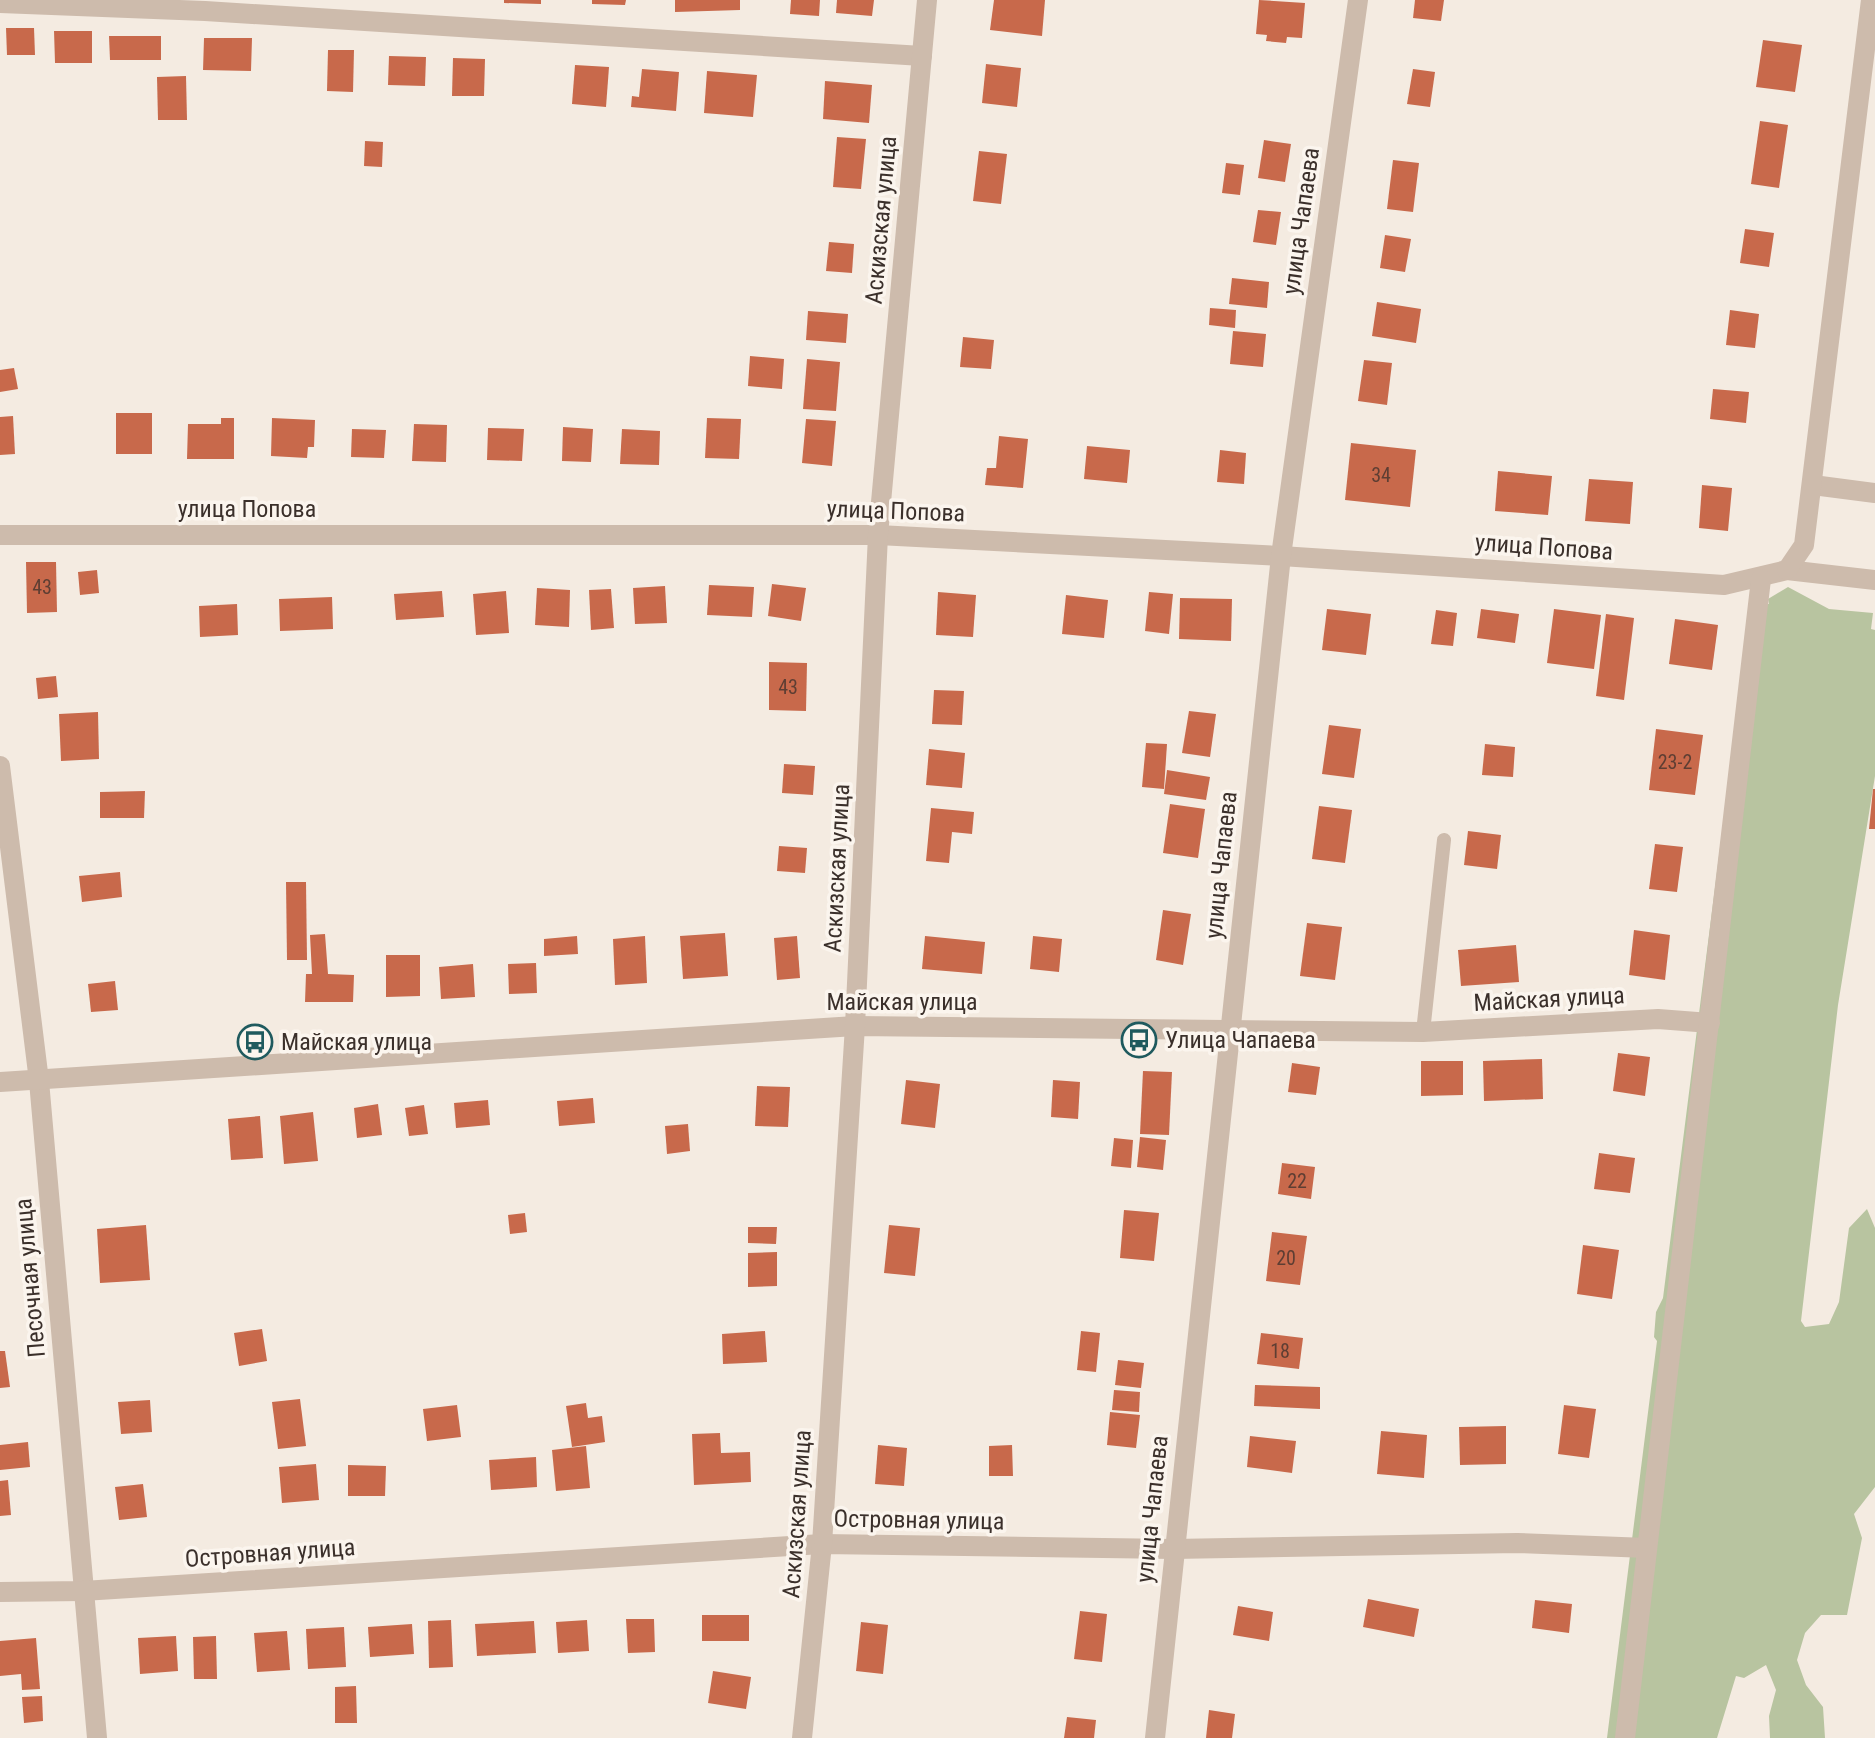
<svg xmlns="http://www.w3.org/2000/svg" width="1875" height="1738" font-family="'Roboto Condensed',sans-serif">
<style>
.green{fill:#b8c4a0}
.building{fill:#c8694b}
.lines{fill:none;stroke-linecap:round;stroke-linejoin:round}
.service{stroke:#cdbbac;stroke-width:14}
.minor{stroke:#cdbbac;stroke-width:20}
.tertiary{stroke:#cdbbac;stroke-width:20}
.labels{text-anchor:middle;dominant-baseline:central;stroke-width:7;stroke-linejoin:round;paint-order:stroke}
.number-label{font-size:20px;fill:#5e3e33}
.street-label{font-size:24px;fill:#3b302b;stroke:#fbf5ee}
.poi-label{font-size:24px;fill:#3b302b;stroke:#fbf5ee;text-anchor:start}
</style>
<rect width="100%" height="100%" fill="#f4ebe1"/>
<path class="green" d="M1788 587 1829 609 1873 613 1871 629 1875 630V776L1838 1005 1801 1321 1805 1327 1829 1324 1839 1302 1849 1228 1867 1209 1875 1228V1487L1854 1514 1862 1538 1847 1615H1821L1805 1633 1797 1660 1806 1685 1823 1707 1825 1738H1770L1769 1716 1776 1690 1766 1665 1744 1678 1736 1676 1717 1738H1607L1657 1341 1654 1337 1656 1312 1663 1298 1751 603 1769 604 1768 599Z"/>
<g class="building">
<path d="M504 0H541V4L504 3Z"/>
<path d="M592 0H626L625 5 592 4Z"/>
<path d="M675 0H740V10L675 12Z"/>
<path d="M791 0H820L819 16 790 14Z"/>
<path d="M837 0H874L872 16 836 13Z"/>
<path d="M994 0H1045L1042 36 990 30Z"/>
<path d="M1259 0 1305 3 1302 38 1287 37 1286 43 1266 41 1267 35 1256 34Z"/>
<path d="M1415 0H1444L1441 21 1413 18Z"/>
<path d="M6 28H34L35 55H7Z"/>
<path d="M54 31H92V63H55Z"/>
<path d="M109 36H161V60H110Z"/>
<path d="M204 38H252L251 71 203 70Z"/>
<path d="M1763 40 1802 45 1795 92 1756 87Z"/>
<path d="M328 50H354L353 92 327 91Z"/>
<path d="M389 56 426 57 425 86 388 85Z"/>
<path d="M453 58 485 59 484 96H452Z"/>
<path d="M986 64 1021 68 1017 107 982 103Z"/>
<path d="M575 65 609 67 606 107 572 104Z"/>
<path d="M642 69 679 72 676 111 631 107 632 96 639 97Z"/>
<path d="M1413 69 1435 72 1430 107 1407 104Z"/>
<path d="M707 71 757 75 753 117 704 113Z"/>
<path d="M186 76 187 120H158L157 77Z"/>
<path d="M825 81 872 85 869 123 823 119Z"/>
<path d="M1760 121 1788 125 1779 188 1751 184Z"/>
<path d="M837 137 866 139 861 189 833 187Z"/>
<path d="M1264 140 1291 144 1285 182 1258 178Z"/>
<path d="M365 141 383 142 382 167 364 166Z"/>
<path d="M979 151 1007 154 1001 204 973 201Z"/>
<path d="M1393 160 1419 163 1413 212 1387 209Z"/>
<path d="M1226 163 1244 165 1240 195 1222 193Z"/>
<path d="M1258 210 1281 212 1276 245 1253 242Z"/>
<path d="M1745 229 1774 233 1769 267 1740 263Z"/>
<path d="M1385 235 1411 239 1405 272 1380 268Z"/>
<path d="M829 242 854 244 852 273 826 271Z"/>
<path d="M1232 278 1269 282 1267 308 1229 304Z"/>
<path d="M1377 302 1421 309 1416 343 1372 336Z"/>
<path d="M1210 308 1236 310 1235 328 1209 325Z"/>
<path d="M1730 310 1759 314 1755 348 1726 345Z"/>
<path d="M808 311 848 314 846 343 806 340Z"/>
<path d="M1233 331 1266 334 1263 367 1230 364Z"/>
<path d="M963 337 994 340 991 369 960 367Z"/>
<path d="M750 356 784 359 782 389 748 386Z"/>
<path d="M807 359 840 362 836 411 803 409Z"/>
<path d="M1364 360 1392 363 1387 405 1358 401Z"/>
<path d="M14 368 18 389 0 392V370Z"/>
<path d="M1713 389 1749 392 1746 423 1710 419Z"/>
<rect x="116" y="413" width="36" height="41"/>
<path d="M13 416 15 454 0 455V417Z"/>
<path d="M221 418H234V459H187L188 424H221Z"/>
<path d="M272 418 315 420 314 447H308L307 458 271 456Z"/>
<path d="M707 418 741 419 739 459 705 458Z"/>
<path d="M806 419 836 421 832 466 802 463Z"/>
<path d="M414 424 447 425 446 462 412 461Z"/>
<path d="M563 427 593 429 591 462 562 461Z"/>
<path d="M488 428 524 429 522 461 487 460Z"/>
<path d="M352 429 386 430 384 458 351 457Z"/>
<path d="M622 429 660 431 659 465 620 464Z"/>
<path d="M999 436 1028 439 1023 488 985 485 987 468H996Z"/>
<path d="M1351 443 1416 450 1410 507 1345 500Z"/>
<path d="M1087 446 1130 450 1127 483 1084 479Z"/>
<path d="M1220 450 1246 453 1244 484 1217 482Z"/>
<path d="M1498 471 1552 476 1548 515 1495 511Z"/>
<path d="M1589 479 1633 482 1630 524 1585 521Z"/>
<path d="M1702 485 1732 488 1728 531 1699 528Z"/>
<path d="M26 562H56L57 612 27 613Z"/>
<path d="M97 570 99 593 80 595 78 572Z"/>
<path d="M772 584 806 588 801 621 768 616Z"/>
<path d="M709 585 754 587 752 617 707 615Z"/>
<path d="M665 586 667 623 635 624 633 588Z"/>
<path d="M537 588 570 590 569 627 535 625Z"/>
<path d="M611 589 614 628 591 630 589 590Z"/>
<path d="M442 591 444 617 396 620 394 594Z"/>
<path d="M506 591 509 633 476 635 473 594Z"/>
<path d="M938 592 976 595 973 637 936 635Z"/>
<path d="M1149 592 1173 594 1169 634 1145 631Z"/>
<path d="M1066 595 1108 600 1104 638 1062 634Z"/>
<path d="M332 597 333 629 280 631 279 599Z"/>
<path d="M1180 598 1232 599 1231 641 1179 639Z"/>
<path d="M237 604 238 635 200 637 199 606Z"/>
<path d="M1327 609 1371 614 1366 655 1322 650Z"/>
<path d="M1481 609 1519 614 1515 643 1477 638Z"/>
<path d="M1554 609 1601 615 1594 669 1547 663Z"/>
<path d="M1436 610 1457 613 1453 646 1431 644Z"/>
<path d="M1606 614 1634 618 1624 700 1596 696Z"/>
<path d="M1675 619 1718 625 1712 670 1669 664Z"/>
<path d="M769 662 807 663 806 711 769 710Z"/>
<path d="M56 676 58 697 38 699 36 678Z"/>
<path d="M934 690 964 691 962 725 932 724Z"/>
<path d="M1189 711 1216 714 1210 757 1182 753Z"/>
<path d="M98 712 99 759 61 761 59 714Z"/>
<path d="M1329 725 1361 729 1354 778 1322 774Z"/>
<path d="M1656 729 1703 735 1695 795 1649 790Z"/>
<path d="M1146 743 1167 744 1164 789 1142 787Z"/>
<path d="M1485 744 1515 747 1513 777 1482 775Z"/>
<path d="M929 749 965 753 962 788 926 785Z"/>
<path d="M784 764 815 766 813 795 782 793Z"/>
<path d="M1167 770 1210 777 1206 800 1164 794Z"/>
<path d="M1873 789H1875V829H1869Z"/>
<path d="M145 791 144 818H100V792Z"/>
<path d="M1170 804 1205 809 1198 858 1163 853Z"/>
<path d="M1319 806 1352 810 1345 863 1312 859Z"/>
<path d="M931 808 974 812 972 834 952 832 949 863 926 861Z"/>
<path d="M1468 831 1501 835 1497 869 1464 865Z"/>
<path d="M1655 844 1683 847 1677 892 1649 889Z"/>
<path d="M779 846 807 848 805 873 777 871Z"/>
<path d="M120 872 122 897 82 902 79 876Z"/>
<path d="M286 882H306L307 960H287Z"/>
<path d="M1163 910 1191 914 1183 965 1156 960Z"/>
<path d="M1307 923 1342 927 1335 980 1300 976Z"/>
<path d="M1634 930 1670 935 1665 980 1629 975Z"/>
<path d="M725 933 728 976 683 979 680 936Z"/>
<path d="M325 934 328 974 354 975 353 1002H305L306 974H312L310 935Z"/>
<path d="M577 936 578 954 544 956V939Z"/>
<path d="M645 936 647 983 615 985 613 939Z"/>
<path d="M797 936 800 978 777 980 774 938Z"/>
<path d="M925 936 985 942 982 974 922 969Z"/>
<path d="M1033 936 1062 939 1059 972 1030 969Z"/>
<path d="M1516 945 1519 982 1461 986 1458 950Z"/>
<path d="M386 955H420V996L386 997Z"/>
<path d="M536 963 537 993 509 994 508 964Z"/>
<path d="M473 964 475 997 441 999 439 967Z"/>
<path d="M115 981 118 1010 91 1012 88 984Z"/>
<path d="M1618 1053 1650 1057 1645 1096 1613 1091Z"/>
<path d="M1542 1059 1543 1099 1484 1101 1483 1061Z"/>
<path d="M1421 1061H1463V1095L1421 1096Z"/>
<path d="M1292 1063 1320 1067 1316 1095 1288 1092Z"/>
<path d="M1143 1071 1172 1072 1169 1135 1140 1134Z"/>
<path d="M906 1080 940 1084 935 1128 901 1124Z"/>
<path d="M1053 1080 1080 1082 1078 1119 1051 1117Z"/>
<path d="M757 1086 790 1087 788 1127 755 1126Z"/>
<path d="M593 1098 595 1123 559 1126 557 1101Z"/>
<path d="M488 1100 490 1125 456 1128 454 1103Z"/>
<path d="M378 1104 382 1135 357 1138 354 1108Z"/>
<path d="M424 1105 428 1134 409 1136 405 1108Z"/>
<path d="M313 1112 318 1161 284 1164 280 1116Z"/>
<path d="M260 1116 263 1158 231 1160 228 1119Z"/>
<path d="M688 1124 690 1151 667 1154 665 1126Z"/>
<path d="M1140 1137 1166 1140 1163 1170 1137 1167Z"/>
<path d="M1114 1138 1133 1140 1131 1168 1111 1166Z"/>
<path d="M1599 1153 1635 1158 1630 1193 1594 1189Z"/>
<path d="M1282 1163 1315 1167 1311 1199 1278 1194Z"/>
<path d="M1124 1210 1159 1213 1154 1261 1120 1258Z"/>
<path d="M525 1213 527 1232 510 1234 508 1215Z"/>
<path d="M146 1225 150 1280 100 1283 97 1229Z"/>
<path d="M889 1225 920 1228 915 1276 884 1273Z"/>
<path d="M748 1227H777L776 1244 748 1243Z"/>
<path d="M1272 1232 1307 1236 1300 1285 1266 1281Z"/>
<path d="M1583 1245 1619 1250 1612 1299 1577 1294Z"/>
<path d="M777 1252V1286L748 1287V1253Z"/>
<path d="M262 1329 267 1361 239 1366 234 1333Z"/>
<path d="M765 1331 767 1362 723 1364 722 1334Z"/>
<path d="M1081 1331 1100 1333 1096 1372 1077 1370Z"/>
<path d="M1261 1333 1303 1338 1299 1369 1257 1364Z"/>
<path d="M0 1351H5L10 1387 0 1388Z"/>
<path d="M1118 1360 1144 1363 1141 1388 1115 1385Z"/>
<path d="M1255 1385 1320 1387V1409L1254 1406Z"/>
<path d="M1114 1390 1140 1392 1139 1412 1112 1410Z"/>
<path d="M300 1399 306 1446 278 1449 272 1402Z"/>
<path d="M150 1400 152 1432 121 1434 118 1402Z"/>
<path d="M586 1403 588 1418 602 1416 605 1442 572 1447 566 1406Z"/>
<path d="M457 1405 461 1437 427 1441 423 1409Z"/>
<path d="M1564 1405 1596 1409 1589 1458 1558 1454Z"/>
<path d="M1110 1412 1140 1415 1136 1448 1107 1445Z"/>
<path d="M1506 1426V1464L1460 1465 1459 1427Z"/>
<path d="M1381 1431 1427 1435 1424 1478 1377 1474Z"/>
<path d="M720 1433 721 1453 750 1452 751 1482 694 1485 692 1434Z"/>
<path d="M1250 1436 1296 1441 1292 1473 1247 1467Z"/>
<path d="M28 1442 30 1467 0 1470V1445Z"/>
<path d="M878 1445 907 1448 904 1486 875 1484Z"/>
<path d="M1012 1445 1013 1476H989V1446Z"/>
<path d="M586 1446 590 1488 556 1491 552 1450Z"/>
<path d="M536 1457 537 1487 491 1490 489 1460Z"/>
<path d="M316 1464 319 1500 282 1503 279 1467Z"/>
<path d="M348 1465 386 1466 385 1496H348Z"/>
<path d="M8 1480 11 1515 0 1516V1481Z"/>
<path d="M143 1484 147 1517 119 1520 115 1487Z"/>
<path d="M1368 1599 1419 1609 1414 1637 1363 1627Z"/>
<path d="M1535 1600 1572 1604 1569 1633 1532 1628Z"/>
<path d="M1238 1606 1273 1612 1269 1641 1233 1635Z"/>
<path d="M1080 1611 1107 1614 1102 1662 1074 1659Z"/>
<rect x="702" y="1615" width="47" height="26"/>
<path d="M626 1619H654L655 1652 628 1653Z"/>
<path d="M451 1620 453 1667 429 1668 428 1621Z"/>
<path d="M587 1620 589 1651 558 1653 556 1622Z"/>
<path d="M534 1621 536 1653 477 1656 475 1624Z"/>
<path d="M861 1622 888 1625 883 1674 856 1671Z"/>
<path d="M412 1624 414 1654 370 1657 368 1627Z"/>
<path d="M344 1627 346 1667 308 1669 306 1629Z"/>
<path d="M287 1631 290 1670 257 1672 254 1633Z"/>
<path d="M176 1636 178 1671 140 1674 138 1638Z"/>
<path d="M216 1636 217 1679H194L193 1637Z"/>
<path d="M36 1638 40 1689 22 1690 21 1674 0 1676V1641Z"/>
<path d="M713 1671 751 1677 746 1709 708 1703Z"/>
<path d="M356 1686 357 1723H335V1687Z"/>
<path d="M42 1696 43 1721 24 1723 22 1697Z"/>
<path d="M1209 1710 1235 1714 1232 1738H1206Z"/>
<path d="M1067 1717 1096 1720 1094 1738H1064Z"/>
</g>
<g class="lines">
<path class="service" d="M1423 1032 1444 840"/>
<g class="minor">
<path d="M0 3 205 11 922 56"/>
<path d="M1813 485 1875 493"/>
<path d="M0 535H878L1281 556 1724 585 1787 570 1875 580"/>
<path d="M1787 570 1804 545 1871 0"/>
<path d="M0 766 39 1081 97 1738"/>
<path d="M0 1082 855 1026 1423 1032 1658 1019 1710 1023"/>
<path d="M0 1592 83 1591 822 1544 1173 1549 1517 1543 1647 1548"/>
<path d="M802 1738 822 1544 855 1026 878 535 927 0"/>
<path d="M1625 1738 1761 579"/>
</g>
<path class="tertiary" d="M1155 1738 1281 556 1358 0"/>
</g>
<defs>
<g id="bus-ring" transform="scale(1.8)"><circle r="9.5" fill="#fbf5ee" stroke="#1f5a5e" stroke-width="1.5"/><path d="M-5-6H5V4H4V6H2V4H-2V6H-4V4H-5ZM-3.5-4V0h7V-4ZM-3.5 1.2v1.5H-2V1.2ZM2 1.2v1.5H3.5V1.2Z" fill="#1f5a5e"/></g>
</defs>
<g fill-rule="evenodd">
<use href="#bus-ring" x="1139" y="1040"/>
<use href="#bus-ring" x="255" y="1042"/>
</g>
<g class="labels">
<g class="number-label">
<text x="1381" y="475">34</text>
<text x="42" y="587">43</text>
<text x="788" y="687">43</text>
<text x="1675" y="762">23-2</text>
<text x="1297" y="1181">22</text>
<text x="1286" y="1258">20</text>
<text x="1280" y="1351">18</text>
</g>
<g class="street-label">
<text transform="translate(881 220) rotate(-85)">Аскизская улица</text>
<text transform="translate(1301 221) rotate(-82)">улица Чапаева</text>
<text x="247" y="509">улица Попова</text>
<text transform="translate(896 511) rotate(2)">улица Попова</text>
<text transform="translate(1544 547) rotate(4)">улица Попова</text>
<text transform="translate(1221 865) rotate(-84)">улица Чапаева</text>
<text transform="translate(837 868) rotate(-87)">Аскизская улица</text>
<text transform="translate(1549 999) rotate(-3)">Майская улица</text>
<text x="902" y="1002">Майская улица</text>
<text transform="translate(30 1278) rotate(-95)">Песочная улица</text>
<text transform="translate(1152 1509) rotate(-84)">улица Чапаева</text>
<text transform="translate(797 1514) rotate(-86)">Аскизская улица</text>
<text transform="translate(919 1520) rotate(1)">Островная улица</text>
<text transform="translate(270 1553) rotate(-4)">Островная улица</text>
</g>
<g class="poi-label">
<text x="1165" y="1040">Улица Чапаева</text>
<text x="281" y="1042">Майская улица</text>
</g>
</g>
</svg>
